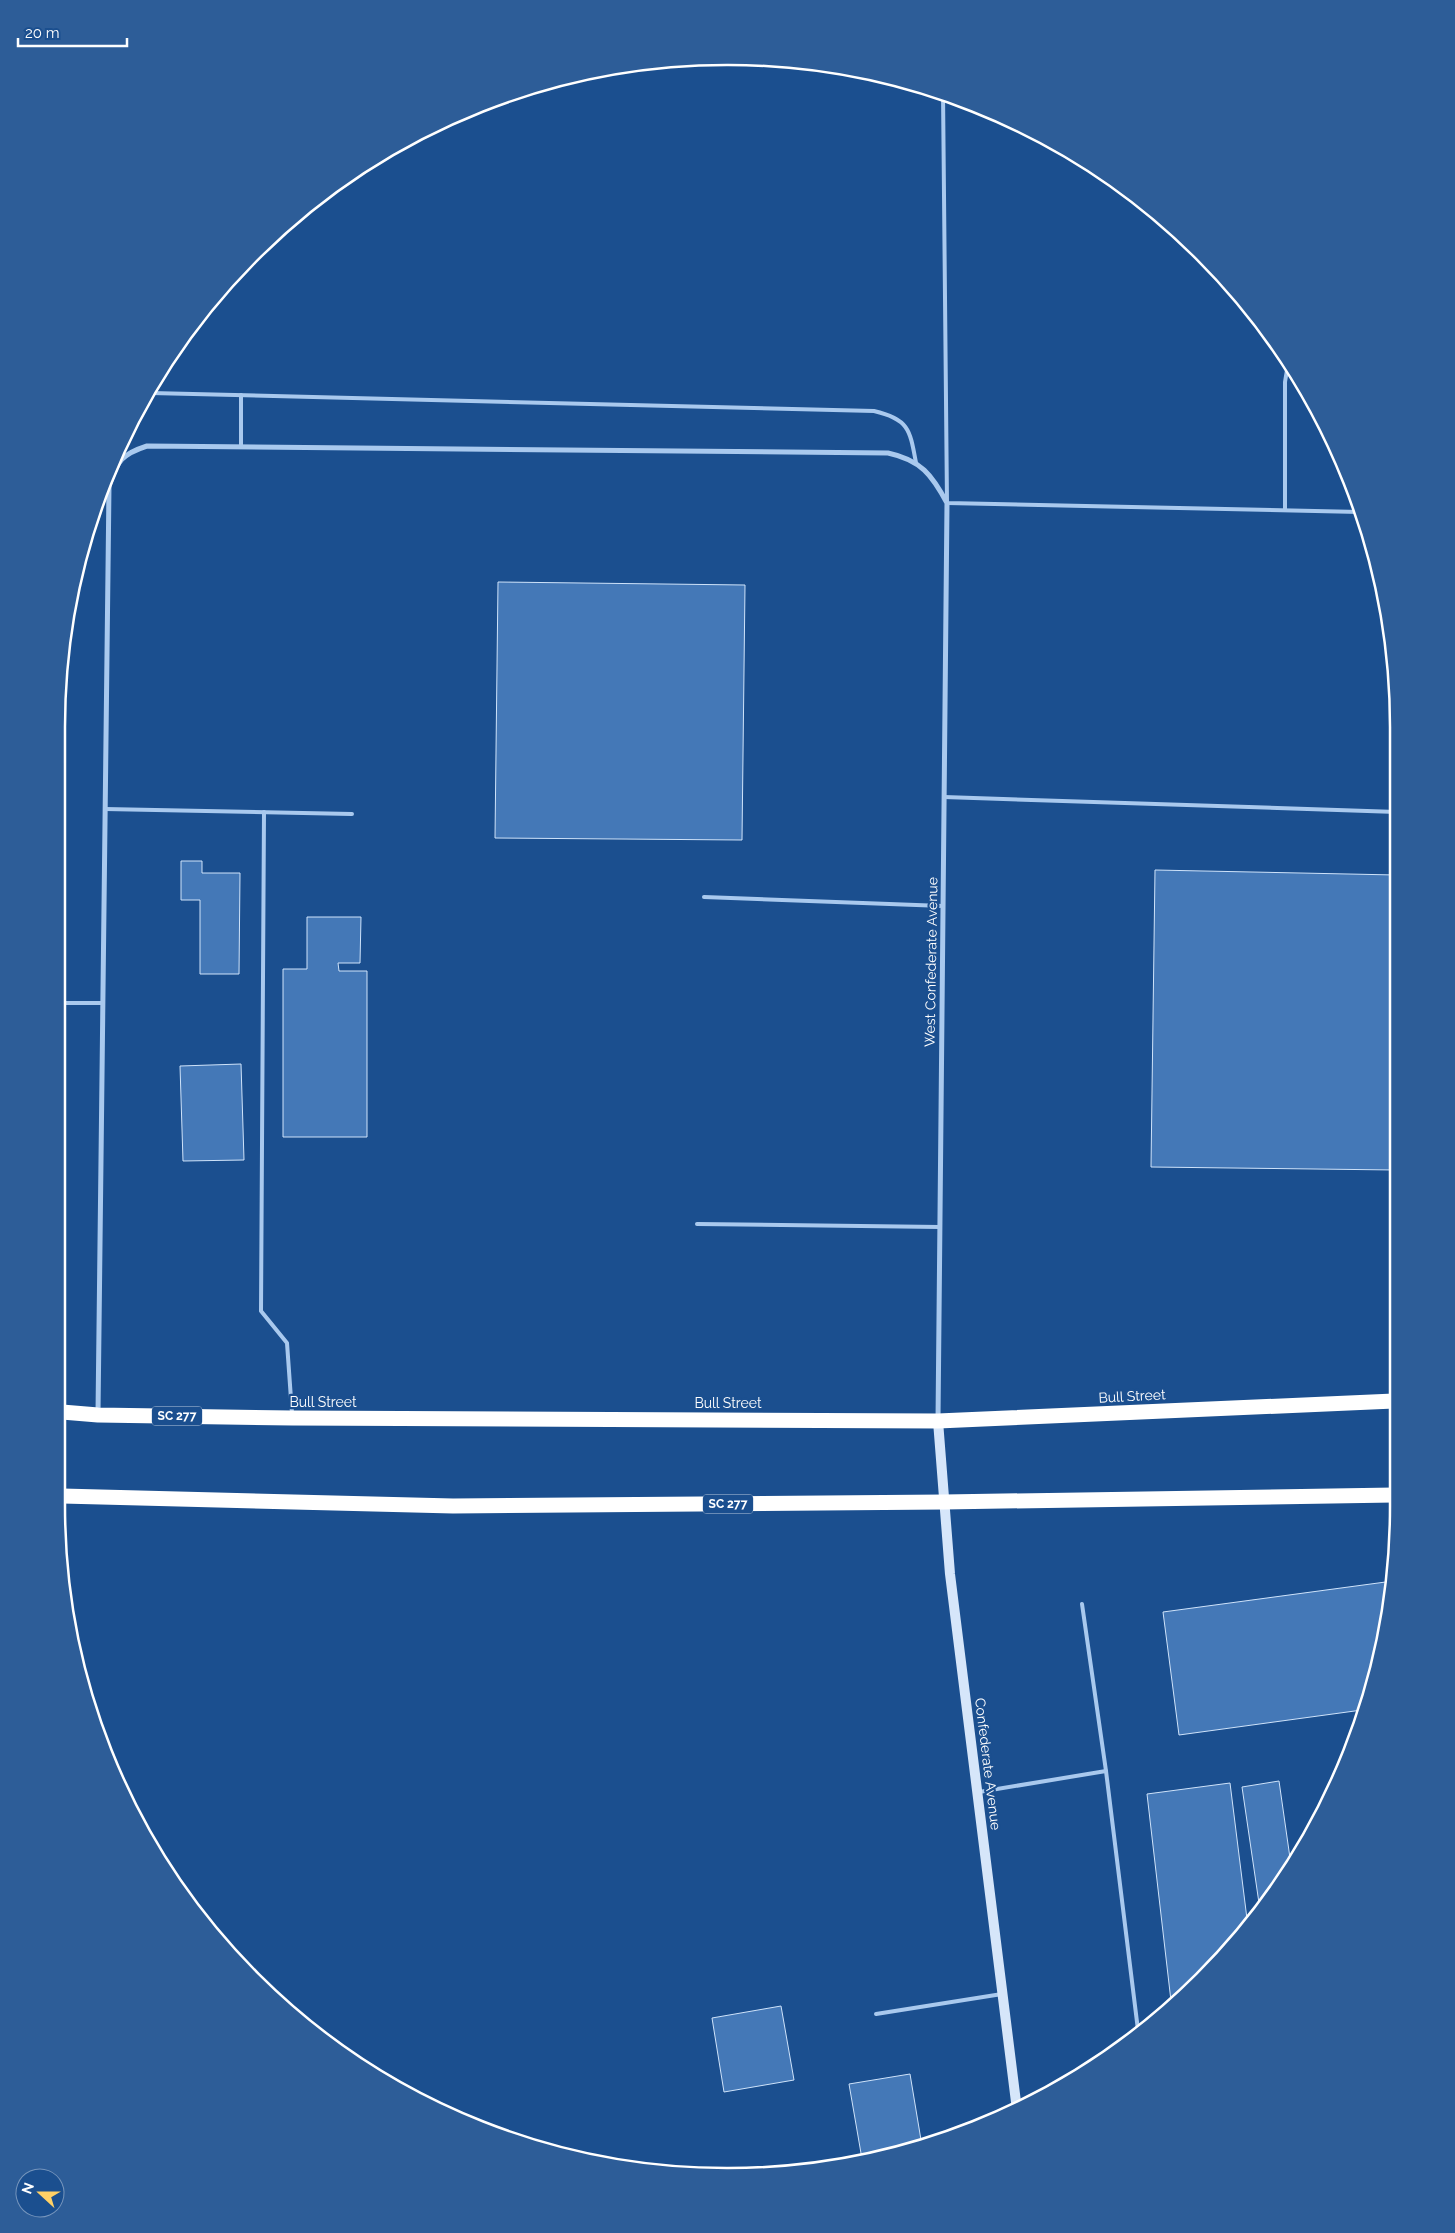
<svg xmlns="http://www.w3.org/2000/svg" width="1455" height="2233" font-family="Raleway,sans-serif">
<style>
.building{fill:#4478b7;stroke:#cfe3fa}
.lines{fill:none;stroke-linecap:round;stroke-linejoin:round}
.lane{stroke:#a9c9ee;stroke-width:4}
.street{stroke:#a9c9ee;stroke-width:5}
.secondary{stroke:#d6e6fa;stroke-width:10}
.highway{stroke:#fff;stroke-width:15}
.labels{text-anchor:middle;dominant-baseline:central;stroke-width:4.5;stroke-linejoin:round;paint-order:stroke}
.shield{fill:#1b4f8f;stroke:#bbcadd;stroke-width:1}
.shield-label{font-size:12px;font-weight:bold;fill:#fff}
.street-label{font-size:14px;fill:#fff;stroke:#1b4f8f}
.rim{fill:none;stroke:#fff;stroke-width:2.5}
</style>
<rect width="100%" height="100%" fill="#1b4f8f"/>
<g class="building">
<path d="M498 582 745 585 742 840 495 838Z"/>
<path d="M181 861H202V873H240L239 974H200V900H181Z"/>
<path d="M1155 870 1396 875 1395 1170 1151 1167Z"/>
<path d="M307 917H361L360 963H338L339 971H367V1137H283V969H307Z"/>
<path d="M241 1064 244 1160 183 1161 180 1066Z"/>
<path d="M1393 1581V1593L1362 1710 1179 1735 1163 1612Z"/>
<path d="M1279 1781 1291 1865 1260 1910 1242 1787Z"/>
<path d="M1230 1783 1248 1927 1232 1948 1171 2001 1147 1794Z"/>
<path d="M781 2006 794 2080 724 2092 712 2018Z"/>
<path d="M910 2074 922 2146 907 2152 862 2159 849 2084Z"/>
</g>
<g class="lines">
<g class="lane">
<path d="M943 92 947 503 1360 512"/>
<path d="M151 393 874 411C909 419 910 430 916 463"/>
<path d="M241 447V395"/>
<path d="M1285 510V382L1288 364"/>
<path d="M944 797 1397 812"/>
<path d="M105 809 352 814"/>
<path d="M264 812 261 1311 287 1343 292 1413"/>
<path d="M704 897 943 906"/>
<path d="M62 1003H103"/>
<path d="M697 1224 940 1227"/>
<path d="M1082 1604 1106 1771 1138 2030"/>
<path d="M979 1792 1106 1771"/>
<path d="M876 2014 1002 1994"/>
</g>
<path class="street" d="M98 1413 109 486C117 461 122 454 147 446L888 453C921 460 932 475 947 503L938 1420"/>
<path class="secondary" d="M938 1421 950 1574 1017 2110"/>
<g class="highway">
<path d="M62 1412 98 1415 292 1418 938 1421 1394 1401"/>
<path d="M62 1496 453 1506 944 1502 1394 1495"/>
</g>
</g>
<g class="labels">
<g class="shield">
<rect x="152" y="1406.5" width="50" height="19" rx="4"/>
<rect x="703" y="1494.5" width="50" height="19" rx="4"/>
</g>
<g class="shield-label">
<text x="177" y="1416">SC 277</text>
<text x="728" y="1504">SC 277</text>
</g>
<g class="street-label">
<text transform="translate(931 962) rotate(-89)">West Confederate Avenue</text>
<text transform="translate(1132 1396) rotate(-3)">Bull Street</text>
<text x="323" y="1402">Bull Street</text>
<text x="728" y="1403">Bull Street</text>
<text transform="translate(988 1764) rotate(83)">Confederate Avenue</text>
</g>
</g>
<path d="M0 0H1455V2233H0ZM727 65H728A662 662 0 0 1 1390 727V1506A662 662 0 0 1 728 2168H727A662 662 0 0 1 65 1506V727A662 662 0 0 1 727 65Z" fill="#2d5d98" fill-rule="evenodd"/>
<path class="rim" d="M727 65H728A662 662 0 0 1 1390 727V1506A662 662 0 0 1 728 2168H727A662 662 0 0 1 65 1506V727A662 662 0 0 1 727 65Z"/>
<g transform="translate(40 2193) rotate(291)"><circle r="24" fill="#1b4f8f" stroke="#7695bc"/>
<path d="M0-4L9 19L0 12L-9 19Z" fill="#ffd166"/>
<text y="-8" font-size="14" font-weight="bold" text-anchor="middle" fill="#ffffff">N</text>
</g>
<path d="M18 38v8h109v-8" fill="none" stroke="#ffffff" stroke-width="2.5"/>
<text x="25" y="38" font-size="15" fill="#ffffff" stroke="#1b4f8f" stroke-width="4" paint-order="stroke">20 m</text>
</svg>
